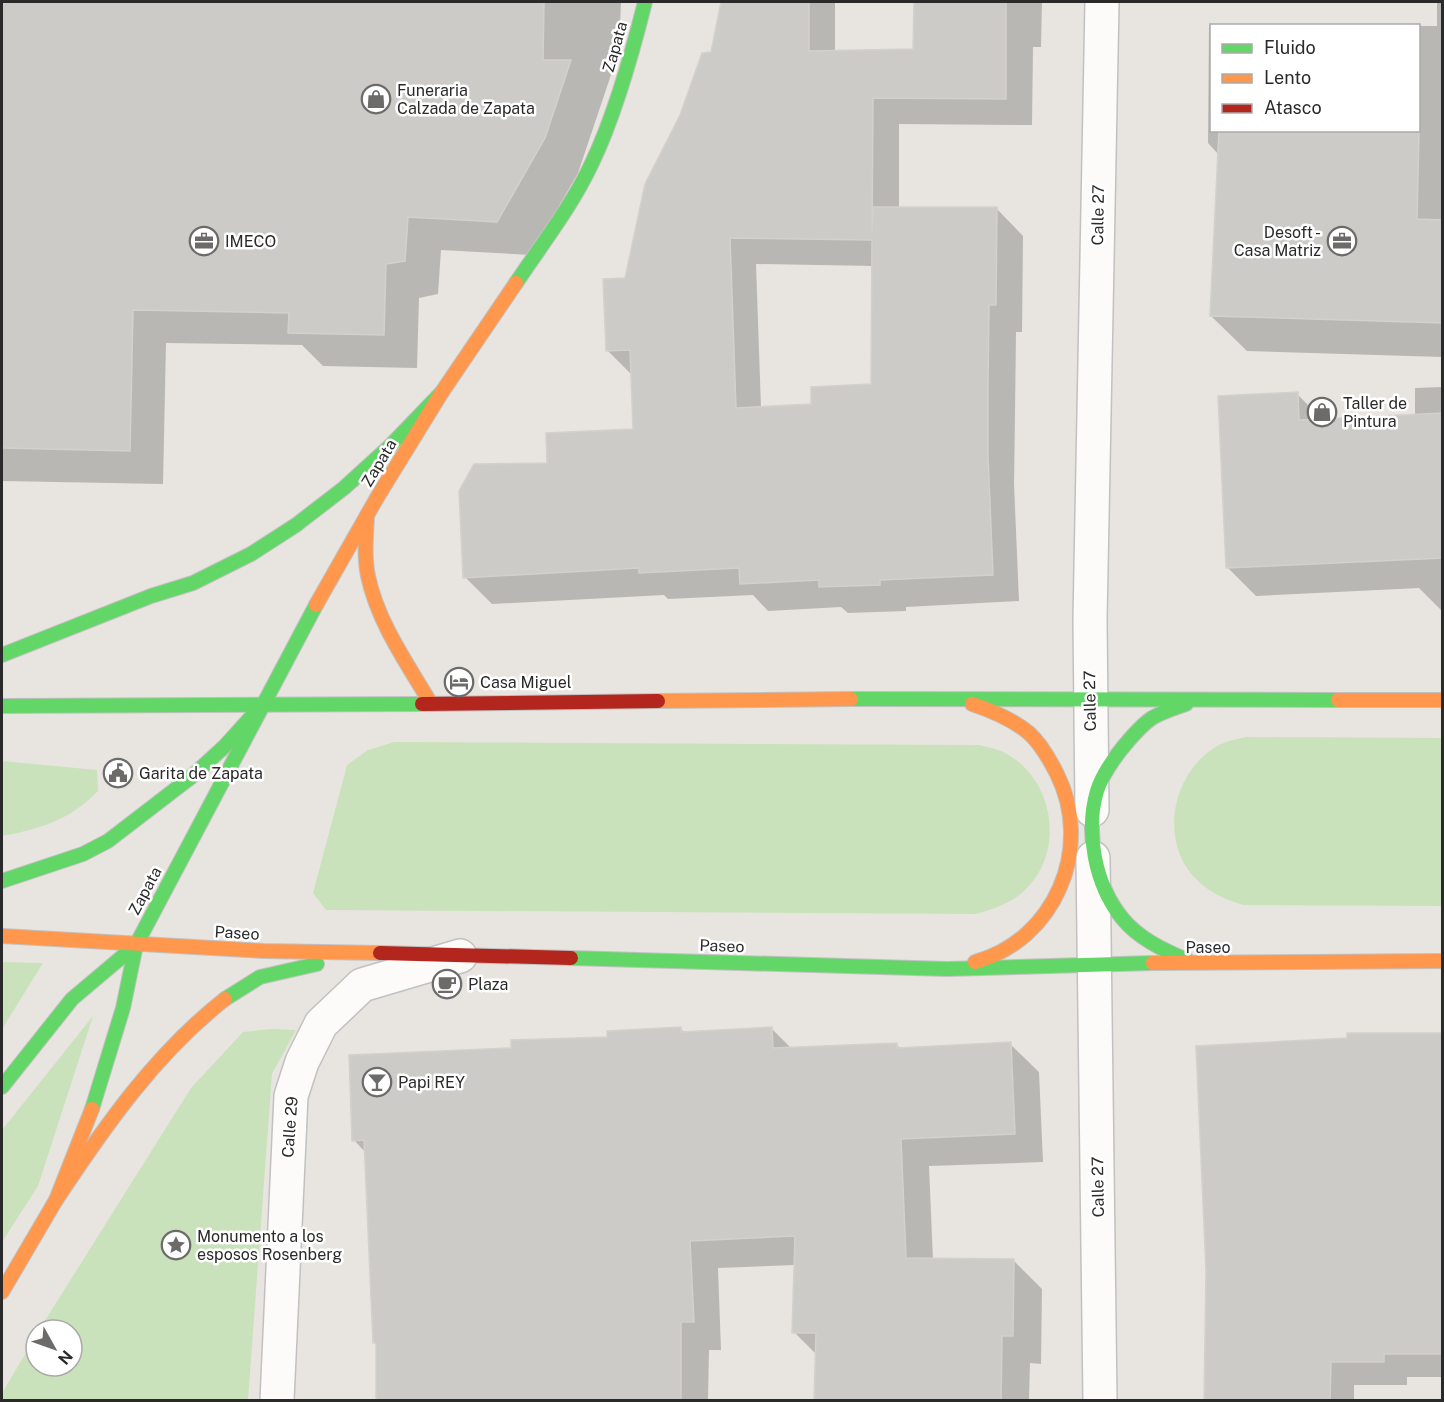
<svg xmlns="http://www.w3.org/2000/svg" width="1444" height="1402" font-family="'Public Sans',sans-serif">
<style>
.green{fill:#cae2bb}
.shadow{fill:#0003;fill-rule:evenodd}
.building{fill:#cdcbc7;stroke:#d3d1cc;stroke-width:1.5;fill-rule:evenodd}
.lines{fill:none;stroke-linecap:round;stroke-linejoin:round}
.street-casing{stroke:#c1c1c1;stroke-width:36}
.fast-casing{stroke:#c1c1c1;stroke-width:16}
.slow-casing{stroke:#c1c1c1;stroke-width:16}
.jam-casing{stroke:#c1c1c1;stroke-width:16}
.street{stroke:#fcfbfa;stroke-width:33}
.fast{stroke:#63d668;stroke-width:14}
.slow{stroke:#ff974d;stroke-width:14}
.jam{stroke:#b3261e;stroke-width:14}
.labels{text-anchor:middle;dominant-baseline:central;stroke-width:5;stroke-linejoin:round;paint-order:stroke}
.street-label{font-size:16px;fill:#2a2a2a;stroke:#fff}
.poi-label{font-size:16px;fill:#2a2a2a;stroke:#fff;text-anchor:start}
</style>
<rect width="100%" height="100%" fill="#e8e5e0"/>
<g class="green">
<path d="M1246 737 1442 738V906L1243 905C1227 900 1212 894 1199 882 1157 844 1171 771 1219 745 1227 741 1237 739 1246 737Z"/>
<path d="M394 742 979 745C987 747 998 749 1005 753 1056 780 1066 855 1022 893 1008 904 993 909 976 914L326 910 313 893 347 765 368 750Z"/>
<path d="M2 761 97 770 98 791C70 820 40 829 2 836Z"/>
<path d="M2 962 43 963 2 1029Z"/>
<path d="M93 1016 38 1186 2 1242V1130Z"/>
<path d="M272 1029 296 1030 272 1074 248 1400H2V1393L36 1336V1366H72V1330H39L191 1088 243 1032Z"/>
</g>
<g class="shadow">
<path d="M2 2H621L619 51 578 173 531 255 441 250 438 294 419 298 417 368 323 366 302 345 166 343 163 484 2 481Z"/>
<path d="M722 2H835V52L915 51V2H1042L1041 47H1033L1032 125 899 124V209L996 208 1023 236 1022 332H1016L1015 413 1014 484 1019 601 906 607V611L848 613 841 607 768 611 753 595 668 599 664 595 492 604 465 577 549 465 635 430 633 376 607 350 626 279 712 54ZM756 264 874 266 872 386 813 405 761 408Z"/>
<path d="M1437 2H1442V357L1247 351 1211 316 1219 155 1208 143 1209 25 1285 26H1212V130H1418V26H1437Z"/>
<path d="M1442 387V611L1419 588 1256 596 1227 567 1297 394 1324 421 1415 416V388Z"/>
<path d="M681 1029 685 1033 772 1029 792 1049 897 1045 901 1049 1010 1044 1039 1072 1043 1162 929 1166 933 1260 1014 1261 1042 1289 1041 1364 1030 1363 1029 1400H816L817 1355 794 1332 795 1265 718 1268 721 1350H709L708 1400H377V1345L375 1343 366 1153 354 1140 513 1050Z"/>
<path d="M1442 1035V1377H1407V1385H1354V1400H1205Z"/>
</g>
<g class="building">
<path d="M2 2H544L543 60H571L545 138 497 222 408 217 405 261 386 264 384 335 288 333 289 313 133 310 130 451 2 448Z"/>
<path d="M721 2H809V51L913 49 914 2H1006V99L873 98 872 231 873 207H997L996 305H989L988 385V456L993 575 880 580V585L819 587V580L740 584 739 568 639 573V568L463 578 459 491 474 464 547 463 546 433 633 429 630 350 606 351 603 279 625 278 645 184 680 115 702 53 711 52ZM730 238 872 240 871 384 811 387V404L736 408Z"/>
<path d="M1219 130H1419L1417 219 1443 220V323L1210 316Z"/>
<path d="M1298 392 1299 420 1443 413V558L1226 568 1218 396Z"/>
<path d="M681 1027V1032L772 1027 773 1048 897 1043V1048L1011 1042 1015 1134 901 1139 906 1258 1014 1259 1013 1336H1002L1001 1401H814L816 1333H792L795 1236 690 1241 694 1322H681V1401H376V1343H373L364 1140 352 1141 349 1055 511 1048V1040L607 1037V1031Z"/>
<path d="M1347 1033H1443V1354H1384V1362H1331L1330 1401H1204L1206 1271 1196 1046 1347 1038Z"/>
</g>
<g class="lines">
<g class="street-casing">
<g id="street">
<path d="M1092 810 1090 620 1102 2"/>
<path d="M1093 858 1100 1400"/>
<path d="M277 1400 291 1096 302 1062 321 1024 362 985 460 956"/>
</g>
</g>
<g class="fast-casing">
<g id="fast">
<path d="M516 283C542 244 572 206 592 163 615 115 632 54 645 2"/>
<path d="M2 655 151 596 193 583 251 554 296 525 344 488 389 447 442 392"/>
<path d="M851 699 1338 700"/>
<path d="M1186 704C1175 708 1162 712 1152 718 1143 724 1136 732 1129 740 1116 755 1103 772 1097 791 1085 831 1095 885 1122 918 1138 938 1163 950 1187 960"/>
<path d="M2 706 422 704"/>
<path d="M2 881 83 854 108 841 190 778 224 747 262 705"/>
<path d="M571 958 947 969 1153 963"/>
<path d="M225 999 260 977 317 964"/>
<path d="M2 1087 72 999 136 945"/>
<path d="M92 1109 123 1008 136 945 316 605"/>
</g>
</g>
<g class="slow-casing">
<g id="slow">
<path d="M367 516C366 536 364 556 368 576 378 623 407 663 431 704"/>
<path d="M316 605 378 496 442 392 516 283"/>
<path d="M1338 700H1442"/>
<path d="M658 701 851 699"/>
<path d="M972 704C993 711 1012 719 1029 733 1041 744 1050 760 1057 774 1094 848 1055 940 975 962"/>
<path d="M2 936 264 951 380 953"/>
<path d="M1153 963 1442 961"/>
<path d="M56 1200C105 1126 155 1054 225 999"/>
<path d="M2 1292 56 1200 92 1109"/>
</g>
</g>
<g class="jam-casing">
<g id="jam">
<path d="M422 704 658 701"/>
<path d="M380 953 571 958"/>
</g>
</g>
<use href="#street" class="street"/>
<use href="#fast" class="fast"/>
<use href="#slow" class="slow"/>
<use href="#jam" class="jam"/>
</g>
<defs>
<g id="shop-ring" transform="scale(1.5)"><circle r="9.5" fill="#fff" stroke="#6c6b6a" stroke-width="1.5"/><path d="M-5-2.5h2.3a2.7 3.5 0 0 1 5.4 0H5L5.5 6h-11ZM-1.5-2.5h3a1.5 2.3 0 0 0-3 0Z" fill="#6c6b6a"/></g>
<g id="office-ring" transform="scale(1.5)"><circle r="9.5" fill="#fff" stroke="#6c6b6a" stroke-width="1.5"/><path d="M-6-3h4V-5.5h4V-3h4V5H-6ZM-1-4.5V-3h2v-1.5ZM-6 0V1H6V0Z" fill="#6c6b6a"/></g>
<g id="hotel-ring" transform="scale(1.5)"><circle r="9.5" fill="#fff" stroke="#6c6b6a" stroke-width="1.5"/><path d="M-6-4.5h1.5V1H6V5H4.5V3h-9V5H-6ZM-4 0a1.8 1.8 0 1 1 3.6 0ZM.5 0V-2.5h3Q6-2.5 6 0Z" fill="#6c6b6a"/></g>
<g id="civic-ring" transform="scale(1.5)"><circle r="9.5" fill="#fff" stroke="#6c6b6a" stroke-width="1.5"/><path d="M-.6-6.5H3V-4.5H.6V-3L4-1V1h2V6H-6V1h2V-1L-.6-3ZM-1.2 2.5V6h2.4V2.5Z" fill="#6c6b6a"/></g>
<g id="cafe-ring" transform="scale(1.5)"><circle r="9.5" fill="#fff" stroke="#6c6b6a" stroke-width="1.5"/><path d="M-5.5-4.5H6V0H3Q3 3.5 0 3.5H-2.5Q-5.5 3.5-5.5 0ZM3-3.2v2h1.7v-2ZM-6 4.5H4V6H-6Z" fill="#6c6b6a"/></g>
<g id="bar-ring" transform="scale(1.5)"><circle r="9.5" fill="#fff" stroke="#6c6b6a" stroke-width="1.5"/><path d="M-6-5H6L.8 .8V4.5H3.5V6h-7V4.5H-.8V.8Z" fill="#6c6b6a"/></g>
<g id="sight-ring" transform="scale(1.5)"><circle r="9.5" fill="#fff" stroke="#6c6b6a" stroke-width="1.5"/><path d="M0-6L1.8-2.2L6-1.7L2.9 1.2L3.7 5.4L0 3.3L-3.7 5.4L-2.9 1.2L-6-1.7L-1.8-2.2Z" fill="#6c6b6a"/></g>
</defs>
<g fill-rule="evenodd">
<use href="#shop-ring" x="376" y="99"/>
<use href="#office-ring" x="204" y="241"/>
<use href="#office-ring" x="1342" y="241"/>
<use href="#shop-ring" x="1322" y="412"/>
<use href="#hotel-ring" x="459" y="682"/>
<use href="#civic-ring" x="118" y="773"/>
<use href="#cafe-ring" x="447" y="984"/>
<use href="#bar-ring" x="377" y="1082"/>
<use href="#sight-ring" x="176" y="1245"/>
</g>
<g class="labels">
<g class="street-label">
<text transform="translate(615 47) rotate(-74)">Zapata</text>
<text transform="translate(1098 215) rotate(-89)">Calle 27</text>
<text transform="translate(379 463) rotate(-59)">Zapata</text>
<text transform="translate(1090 701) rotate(-91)">Calle 27</text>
<text transform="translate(145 891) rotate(-62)">Zapata</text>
<text transform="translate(237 933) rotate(3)">Paseo</text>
<text transform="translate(722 946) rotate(2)">Paseo</text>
<text x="1208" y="947">Paseo</text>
<text transform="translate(290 1127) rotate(-86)">Calle 29</text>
<text transform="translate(1098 1187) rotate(-91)">Calle 27</text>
</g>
<g class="poi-label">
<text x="397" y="90">Funeraria<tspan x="397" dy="18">Calzada de Zapata</tspan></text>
<text x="1321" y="232" text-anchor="end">Desoft -<tspan x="1321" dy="18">Casa Matriz</tspan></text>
<text x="225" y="241">IMECO</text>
<text x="1343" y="403">Taller de<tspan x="1343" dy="18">Pintura</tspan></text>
<text x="480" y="682">Casa Miguel</text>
<text x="139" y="773">Garita de Zapata</text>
<text x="468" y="984">Plaza</text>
<text x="398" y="1082">Papi REY</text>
<text x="197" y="1236">Monumento a los<tspan x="197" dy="18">esposos Rosenberg</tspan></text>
</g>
</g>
<rect width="1444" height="1402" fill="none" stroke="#2a2a2a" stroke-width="6"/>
<rect x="1210" y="24" width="210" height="108" fill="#ffffff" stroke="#aaaaaa" stroke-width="1.5"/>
<rect x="1222" y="44" width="30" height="9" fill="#63d668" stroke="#aaaaaa" stroke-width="1.5"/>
<text x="1264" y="54" font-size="18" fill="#2a2a2a">Fluido</text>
<rect x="1222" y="74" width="30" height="9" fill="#ff974d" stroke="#aaaaaa" stroke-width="1.5"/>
<text x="1264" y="84" font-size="18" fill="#2a2a2a">Lento</text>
<rect x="1222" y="104" width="30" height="9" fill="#b3261e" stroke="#aaaaaa" stroke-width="1.5"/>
<text x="1264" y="114" font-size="18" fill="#2a2a2a">Atasco</text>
<g transform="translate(54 1348) rotate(130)"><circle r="28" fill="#ffffff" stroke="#aaaaaa" stroke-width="1.5"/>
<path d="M0-4.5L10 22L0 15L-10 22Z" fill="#6c6b6a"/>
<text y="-9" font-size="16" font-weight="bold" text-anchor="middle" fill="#2a2a2a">N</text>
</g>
</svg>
